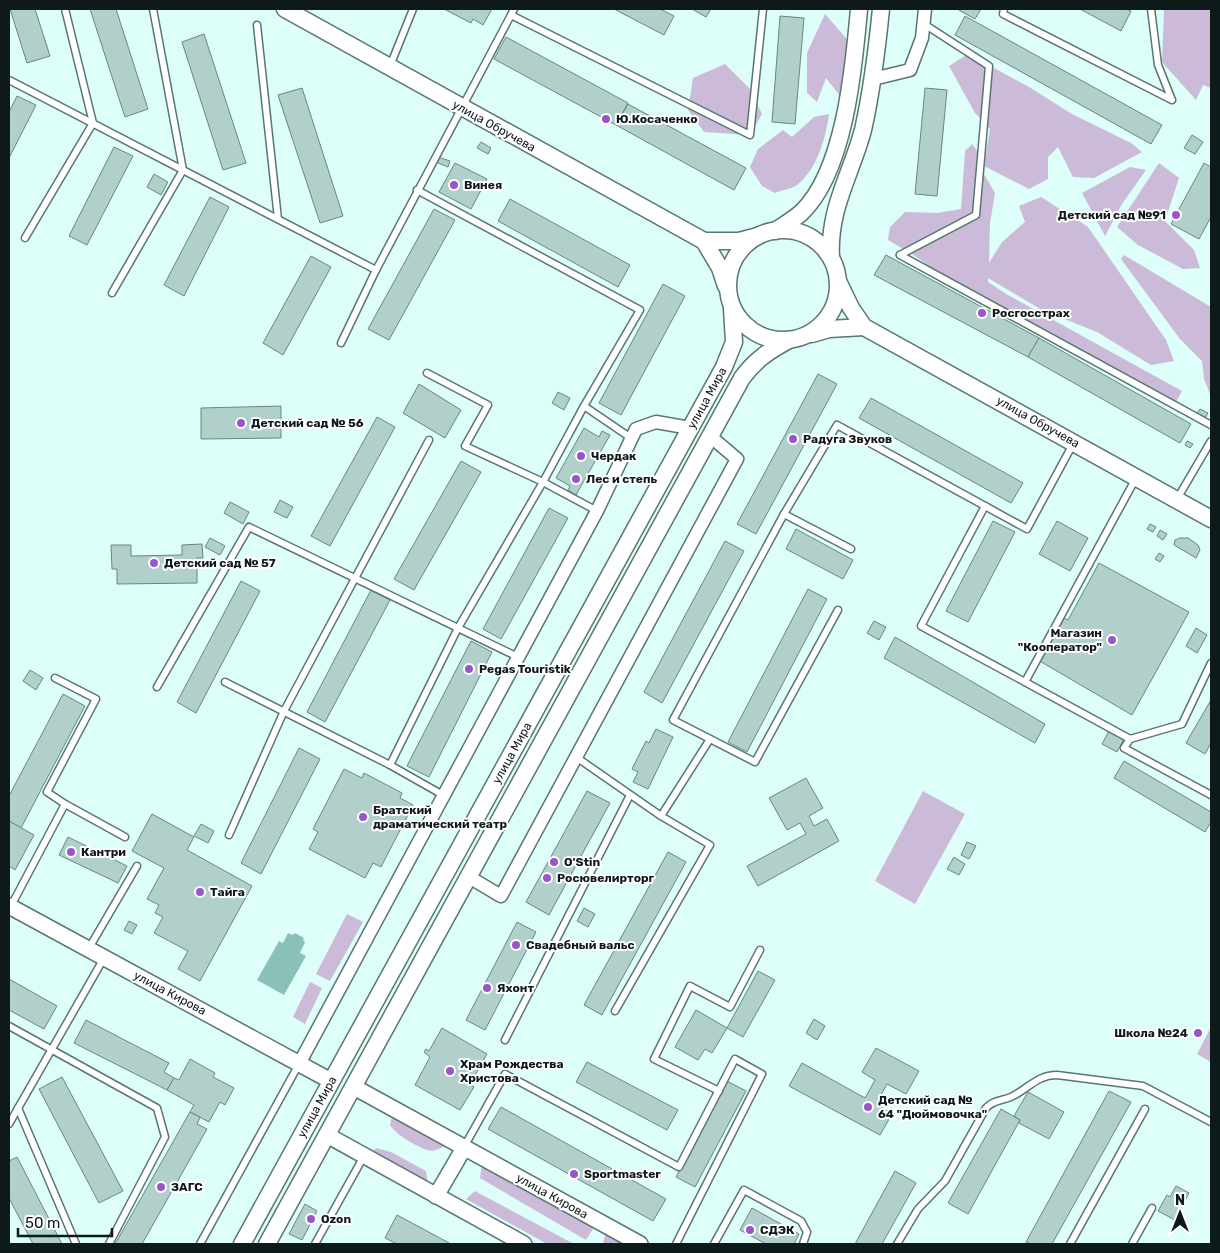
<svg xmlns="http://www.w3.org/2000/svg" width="1220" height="1253" font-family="Rubik,sans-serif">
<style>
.green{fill:#cbbbd9}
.water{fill:#89c1b9}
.building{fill:#b1d0cb;stroke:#698782}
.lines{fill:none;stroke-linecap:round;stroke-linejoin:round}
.service-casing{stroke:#597672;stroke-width:9}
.minor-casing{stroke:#597672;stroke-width:15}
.tertiary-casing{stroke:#597672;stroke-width:18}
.secondary-casing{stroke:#597672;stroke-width:19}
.service{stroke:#fff;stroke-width:6}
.minor{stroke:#fff;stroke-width:12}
.tertiary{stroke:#fff;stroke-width:15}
.secondary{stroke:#fff;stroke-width:16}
.poi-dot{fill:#9956ca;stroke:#fff;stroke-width:2}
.labels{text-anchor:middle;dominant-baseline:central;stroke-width:4;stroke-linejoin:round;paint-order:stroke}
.poi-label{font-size:12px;font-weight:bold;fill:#0e1a19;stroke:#fff;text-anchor:start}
.street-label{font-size:12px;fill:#0e1a19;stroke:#fff}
</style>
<rect width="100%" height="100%" fill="#ddfef9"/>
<g class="green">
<path d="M1164 9H1211V88L1203 85 1196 100 1162 62Z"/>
<path d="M825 14 852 45 841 97 826 78 817 102 807 93V53Z"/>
<path d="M968 54 1029 87 1072 114 1131 143 1142 152 1094 178 1073 177 1058 147 1048 157V179L1029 189 984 166 990 129 975 113 949 66Z"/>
<path d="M725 64 750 89 762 114 750 135 704 132 688 110 693 78Z"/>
<path d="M829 114C826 137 817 170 797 185 792 189 781 190 775 193L762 186 750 167 758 149 783 130 792 137 814 117Z"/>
<path d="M972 144 978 152 981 169 995 193 990 223 989 263 1002 242 1025 222 1019 206 1041 197 1088 227 1166 340 1174 361 1151 365 1097 332 1042 310 988 278V282L1006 294 1182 391 1173 408 1034 330 978 293 960 288 915 256 888 240 890 227 905 212 937 213 961 209 965 151Z"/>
<path d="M1159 163 1179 178 1165 221 1194 250 1200 268 1183 269 1138 245 1117 227Z"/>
<path d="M1130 167 1146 170 1122 204 1105 236 1082 193Z"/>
<path d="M1124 255 1211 307 1210 394 1204 379 1202 361 1180 339 1121 259Z"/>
<path d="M923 791 965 814 915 904 875 881Z"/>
<path d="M347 914 363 922 330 981 316 974Z"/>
<path d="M310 982 322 988 305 1024 293 1017Z"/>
<path d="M1211 1027V1062L1197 1054Z"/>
<path d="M392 1116 446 1145C440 1149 433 1152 427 1150 416 1146 396 1135 390 1125Z"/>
<path d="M376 1148 391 1152 426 1171 428 1184 371 1154Z"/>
<path d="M482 1163 596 1224 586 1240 480 1178Z"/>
<path d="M475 1191 574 1244H547L466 1199Z"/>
<path d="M606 1229 633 1244H603Z"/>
</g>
<path class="water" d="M288 933 293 935 295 933 304 938 303 940 305 942 300 953 306 956 284 995 257 980 279 941 283 943Z"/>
<g class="building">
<path d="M10 9H35L50 56 27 63Z"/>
<path d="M90 9H116L148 109 125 117Z"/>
<path d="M444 9H492L483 25 473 19 471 23Z"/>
<path d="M614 9H660L674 16 664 35Z"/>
<path d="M692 9H711L706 17Z"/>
<path d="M957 9H981L975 19Z"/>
<path d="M1080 9H1126L1131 11 1121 31Z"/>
<path d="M780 16 804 18 795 124 772 122Z"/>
<path d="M965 16 1162 125 1151 144 955 35Z"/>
<path d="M204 34 246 163 223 170 182 42Z"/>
<path d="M506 37 628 103 616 125 494 59Z"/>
<path d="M302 88 343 216 320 223 278 95Z"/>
<path d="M925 88 947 90 937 196 915 194Z"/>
<path d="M17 96 36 105 9 158V112Z"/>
<path d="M628 104 746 168 734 190 616 125Z"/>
<path d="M1192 135 1203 142 1195 154 1184 148Z"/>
<path d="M481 142 491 148 488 154 477 148Z"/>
<path d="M114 147 133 156 87 245 69 236Z"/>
<path d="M438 157 450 161 448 167 436 162Z"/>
<path d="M455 163 487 179 471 209 439 192Z"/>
<path d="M1204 163 1211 167V217L1199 239 1171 224Z"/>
<path d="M154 174 168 182 161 195 147 187Z"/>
<path d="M210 197 229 207 184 296 164 285Z"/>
<path d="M510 199 630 265 618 287 498 221Z"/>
<path d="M434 209 455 220 389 340 368 329Z"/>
<path d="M886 255 1039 338 1028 357 874 275Z"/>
<path d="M311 256 331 267 283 355 263 343Z"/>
<path d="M663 284 685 296 621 415 599 403Z"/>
<path d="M1039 338 1191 424 1180 443 1028 357Z"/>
<path d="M818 374 837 384 756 534 737 524Z"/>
<path d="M419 384 461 410 445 438 403 413Z"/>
<path d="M558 392 570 398 564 410 552 403Z"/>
<path d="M871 398 1023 483 1011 503 859 418Z"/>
<path d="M281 406V438L201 439V408Z"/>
<path d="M1200 409 1208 413 1204 420 1196 415Z"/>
<path d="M377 417 395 427 330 546 311 536Z"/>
<path d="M584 428 599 437 602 431 610 435 576 495 568 490 570 486 556 478Z"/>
<path d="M1187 441 1193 444 1190 448 1185 445Z"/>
<path d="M461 461 481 472 414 590 394 579Z"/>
<path d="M280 500 293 507 287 518 274 512Z"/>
<path d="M230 502 249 512 243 524 224 513Z"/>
<path d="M549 508 568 518 501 639 483 629Z"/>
<path d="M993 521 1015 532 968 622 946 611Z"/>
<path d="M1057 521 1088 538 1070 571 1039 554Z"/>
<path d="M1150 524 1156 527 1153 532 1147 529Z"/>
<path d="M796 529 853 560 843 579 786 549Z"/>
<path d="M1160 530 1167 534 1163 540 1157 536Z"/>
<path d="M210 538 225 546 220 555 205 547Z"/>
<path d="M1180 538H1188L1198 545 1200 550 1196 558 1174 545 1175 540Z"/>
<path d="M725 541 744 551 662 703 644 692Z"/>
<path d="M202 544 203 558H197V583L117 584V569H112L111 545H131V556L182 555V545Z"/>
<path d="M1159 553 1164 556 1160 562 1155 559Z"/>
<path d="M1099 563 1189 612 1132 715 1038 660 1062 617 1068 620Z"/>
<path d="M241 581 260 591 196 713 177 702Z"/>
<path d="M808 589 827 599 747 752 728 742Z"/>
<path d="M371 590 390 600 325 722 307 712Z"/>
<path d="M874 621 886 627 879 640 867 633Z"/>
<path d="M1196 628 1207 635 1197 653 1186 646Z"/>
<path d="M895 637 1045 724 1035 743 884 658Z"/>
<path d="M471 641 492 652 429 777 407 766Z"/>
<path d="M30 670 43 678 36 690 23 681Z"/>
<path d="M63 694 85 706 21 828 9 821V796Z"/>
<path d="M1211 700V743L1205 754 1186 743Z"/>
<path d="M656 729 673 737 648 789 633 782 638 772 632 769 646 741 649 743Z"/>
<path d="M1109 731 1124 739 1117 752 1102 744Z"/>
<path d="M299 748 320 759 261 874 241 863Z"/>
<path d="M1124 761 1211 812V822L1205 832 1114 778Z"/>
<path d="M344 769 362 778 364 773 402 793 400 798 413 805 381 867 373 863 365 878 309 849 318 832 313 829Z"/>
<path d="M806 778 823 808 809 816 814 826 827 819 839 841 758 886 747 866 806 834 800 823 787 830 769 798Z"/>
<path d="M587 791 610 803 549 915 526 902Z"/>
<path d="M152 814 194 837 187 850 252 886 200 981 178 969 188 951 154 933 163 917 155 913 159 905 147 899 164 868 132 851Z"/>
<path d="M9 821 34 835 15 870 9 866Z"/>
<path d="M201 824 214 831 208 843 194 836Z"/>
<path d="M68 837 127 866 118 883 59 855Z"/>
<path d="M967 842 976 846 969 859 961 855Z"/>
<path d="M668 852 686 862 602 1015 584 1005Z"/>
<path d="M954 857 965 864 959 875 947 869Z"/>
<path d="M584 908 595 914 588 927 577 921Z"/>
<path d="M129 921 137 925 132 934 124 930Z"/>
<path d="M517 922 536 932 485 1030 466 1020Z"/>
<path d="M758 971 775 980 743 1037 727 1028Z"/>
<path d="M9 979 57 1006 44 1029 9 1010Z"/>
<path d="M696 1010 727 1028 712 1053 705 1049 698 1060 675 1047Z"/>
<path d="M814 1019 825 1026 817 1040 806 1033Z"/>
<path d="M86 1020 169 1063 164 1072 174 1078 167 1090 74 1043Z"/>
<path d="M442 1028 487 1054 470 1084 474 1087 460 1110 415 1085 430 1057 424 1052 426 1049 429 1051Z"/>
<path d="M876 1048 919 1071 906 1094 887 1084 876 1104 892 1114 880 1135 789 1086 802 1063 865 1098 875 1080 862 1072Z"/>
<path d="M190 1059 215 1073 213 1077 234 1088 225 1105 220 1102 209 1122 190 1112 194 1105 167 1090 174 1078 179 1080Z"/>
<path d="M587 1062 678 1110 667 1130 576 1082Z"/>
<path d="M62 1077 123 1191 99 1203 39 1089Z"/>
<path d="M727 1081 746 1091 695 1187 676 1177Z"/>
<path d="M1109 1091 1131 1102 1052 1244H1031L1026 1242Z"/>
<path d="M1028 1092 1064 1112 1049 1139 1019 1123 1020 1120 1014 1116Z"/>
<path d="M501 1107 666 1199 653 1221 488 1129Z"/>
<path d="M1001 1109 1020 1120 968 1214 948 1203Z"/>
<path d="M190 1112 200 1117 197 1124 207 1129 142 1244H115Z"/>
<path d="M17 1157 62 1244H33L9 1198V1161Z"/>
<path d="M895 1171 916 1183 882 1244H855Z"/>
<path d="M1176 1186 1189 1193 1175 1220 1158 1211 1167 1195 1170 1197Z"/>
<path d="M305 1204 317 1211 302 1240 289 1234Z"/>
<path d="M752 1208 799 1234 794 1244H766L740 1230Z"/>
<path d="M397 1215 451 1244H397L385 1238Z"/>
</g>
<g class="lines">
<g class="service-casing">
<g id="service">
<path d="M514 9 511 15 750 135 763 9"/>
<path d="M1004 9 1003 14 1172 100 1158 65 1151 9"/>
<path d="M257 25 278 219"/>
<path d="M390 66 413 9"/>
<path d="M9 80 376 270 511 15"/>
<path d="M417 190 640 310 584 406 631 438"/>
<path d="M25 238 93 123 65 9"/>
<path d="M900 255 1211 425"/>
<path d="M900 255 976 215 989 66 924 24"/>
<path d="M112 293 183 170 153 9"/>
<path d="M341 343 376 270"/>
<path d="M427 373 488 405 465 446 543 482 458 628 390 765 443 795"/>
<path d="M584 406 543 482 597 511"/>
<path d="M1136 478 1025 682 1130 739 1124 748 1211 795"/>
<path d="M1177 499 1211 441"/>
<path d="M784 514 673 720 755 762 838 610"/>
<path d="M851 549 784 514 837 425 985 506"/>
<path d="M225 682 390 765"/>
<path d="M1025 682 921 626 985 506 1027 529 1073 444"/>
<path d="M157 687 249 527 518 657"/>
<path d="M1130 739 1182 724 1211 663"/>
<path d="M576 757 661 816"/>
<path d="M65 804 125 837"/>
<path d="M229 835 284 711 429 440"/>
<path d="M11 906 65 804 47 792 96 699 55 678"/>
<path d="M89 948 137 866"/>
<path d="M615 1011 710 845 661 816 710 739"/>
<path d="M9 1026 157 1108 165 1137 109 1244"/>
<path d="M505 1040 630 795"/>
<path d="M719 1091 654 1059 690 986 730 1007 760 950"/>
<path d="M18 1108 76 1244"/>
<path d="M9 1124 104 958"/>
<path d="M464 1147 505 1074 679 1167 735 1059 762 1074 676 1244"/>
<path d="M200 1244 299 1064"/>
<path d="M315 1244 364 1156"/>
<path d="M714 1244 744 1190 801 1221 807 1232 803 1244"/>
<path d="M897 1244 918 1209 945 1181 986 1108C993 1100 1002 1101 1011 1097 1028 1089 1037 1075 1057 1075L1143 1086 1211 1122"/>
<path d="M1070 1244 1145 1109"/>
<path d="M1132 1244 1152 1208"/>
</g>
</g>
<g class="minor-casing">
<g id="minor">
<path d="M873 79 910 70 922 38 925 9"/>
<path d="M469 877 501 896 737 459 710 436"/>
<path d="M299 1064 597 511 636 429 656 422 690 428"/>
</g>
</g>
<g class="tertiary-casing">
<g id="tertiary">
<path d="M9 906 331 1081"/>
<path d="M354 1087 640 1244"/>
<path d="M327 1135 524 1244"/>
<path d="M436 1196 464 1148"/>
</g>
</g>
<g class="secondary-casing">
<g id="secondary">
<path d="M285 9 704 241H739L758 236"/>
<circle cx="783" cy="285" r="55"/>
<path d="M775 231C784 225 793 220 801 213 845 172 854 66 859 9"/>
<path d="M704 241 720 268 726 286"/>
<path d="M831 258C828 209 851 175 863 130 872 90 877 49 881 9"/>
<path d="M838 281 851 308 864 327 1211 519"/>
<path d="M812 334 829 329 864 327"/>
<path d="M242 1244 724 367 734 342 732 309"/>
<path d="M267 1244 742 378C755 360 770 350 789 340"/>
</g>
</g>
<use href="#service" class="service"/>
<use href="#minor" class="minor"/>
<use href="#tertiary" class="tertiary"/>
<use href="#secondary" class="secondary"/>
</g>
<g class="poi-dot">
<circle cx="606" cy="119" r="5"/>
<circle cx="454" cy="185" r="5"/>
<circle cx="1176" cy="215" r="5"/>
<circle cx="982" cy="313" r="5"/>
<circle cx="241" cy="423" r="5"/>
<circle cx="793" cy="439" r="5"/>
<circle cx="581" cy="456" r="5"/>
<circle cx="576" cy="479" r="5"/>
<circle cx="154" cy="563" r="5"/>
<circle cx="1112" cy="640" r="5"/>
<circle cx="469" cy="669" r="5"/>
<circle cx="363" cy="817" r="5"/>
<circle cx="71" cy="852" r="5"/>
<circle cx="554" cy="862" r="5"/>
<circle cx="547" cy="878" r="5"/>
<circle cx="200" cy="892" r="5"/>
<circle cx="516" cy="945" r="5"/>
<circle cx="487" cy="988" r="5"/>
<circle cx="1198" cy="1033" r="5"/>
<circle cx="450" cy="1071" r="5"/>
<circle cx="868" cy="1107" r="5"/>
<circle cx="574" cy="1174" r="5"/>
<circle cx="161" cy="1187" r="5"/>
<circle cx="311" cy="1219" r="5"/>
<circle cx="750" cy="1230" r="5"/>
</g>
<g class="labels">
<g class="poi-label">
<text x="616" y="119">Ю.Косаченко</text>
<text x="464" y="185">Винея</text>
<text x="1166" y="215" text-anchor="end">Детский сад №91</text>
<text x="992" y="313">Росгосстрах</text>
<text x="251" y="423">Детский сад № 56</text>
<text x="803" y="439">Радуга Звуков</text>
<text x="591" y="456">Чердак</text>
<text x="586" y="479">Лес и степь</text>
<text x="164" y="563">Детский сад № 57</text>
<text x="1102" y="633" text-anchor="end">Магазин<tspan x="1102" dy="14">"Кооператор"</tspan></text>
<text x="479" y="669">Pegas Touristik</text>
<text x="373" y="810">Братский<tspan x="373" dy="14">драматический театр</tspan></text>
<text x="81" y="852">Кантри</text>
<text x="564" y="862">O'Stin</text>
<text x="557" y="878">Росювелирторг</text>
<text x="210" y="892">Тайга</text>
<text x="526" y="945">Свадебный вальс</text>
<text x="497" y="988">Яхонт</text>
<text x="1188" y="1033" text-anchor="end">Школа №24</text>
<text x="460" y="1064">Храм Рождества<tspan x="460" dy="14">Христова</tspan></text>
<text x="878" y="1100">Детский сад №<tspan x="878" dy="14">64 "Дюймовочка"</tspan></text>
<text x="584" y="1174">Sportmaster</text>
<text x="171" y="1187">ЗАГС</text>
<text x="321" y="1219">Ozon</text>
<text x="760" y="1230">СДЭК</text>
</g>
<g class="street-label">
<text transform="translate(494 126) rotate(29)">улица Обручева</text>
<text transform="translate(707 398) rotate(-61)">улица Мира</text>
<text transform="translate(1038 422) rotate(29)">улица Обручева</text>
<text transform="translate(512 753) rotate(-61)">улица Мира</text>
<text transform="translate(170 993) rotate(28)">улица Кирова</text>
<text transform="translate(317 1107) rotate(-61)">улица Мира</text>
<text transform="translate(552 1196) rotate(29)">улица Кирова</text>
</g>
</g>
<rect width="1220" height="1253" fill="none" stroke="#0e1a19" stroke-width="20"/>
<g transform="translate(1180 1213)" stroke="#ffffff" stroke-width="4" paint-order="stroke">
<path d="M0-4L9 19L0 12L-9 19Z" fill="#0e1a19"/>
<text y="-8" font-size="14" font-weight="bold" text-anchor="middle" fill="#0e1a19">N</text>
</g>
<path d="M18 1228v8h94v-8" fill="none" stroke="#0e1a19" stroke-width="2.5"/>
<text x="25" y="1228" font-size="15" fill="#0e1a19" stroke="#ffffff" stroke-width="4" paint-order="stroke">50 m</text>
</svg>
